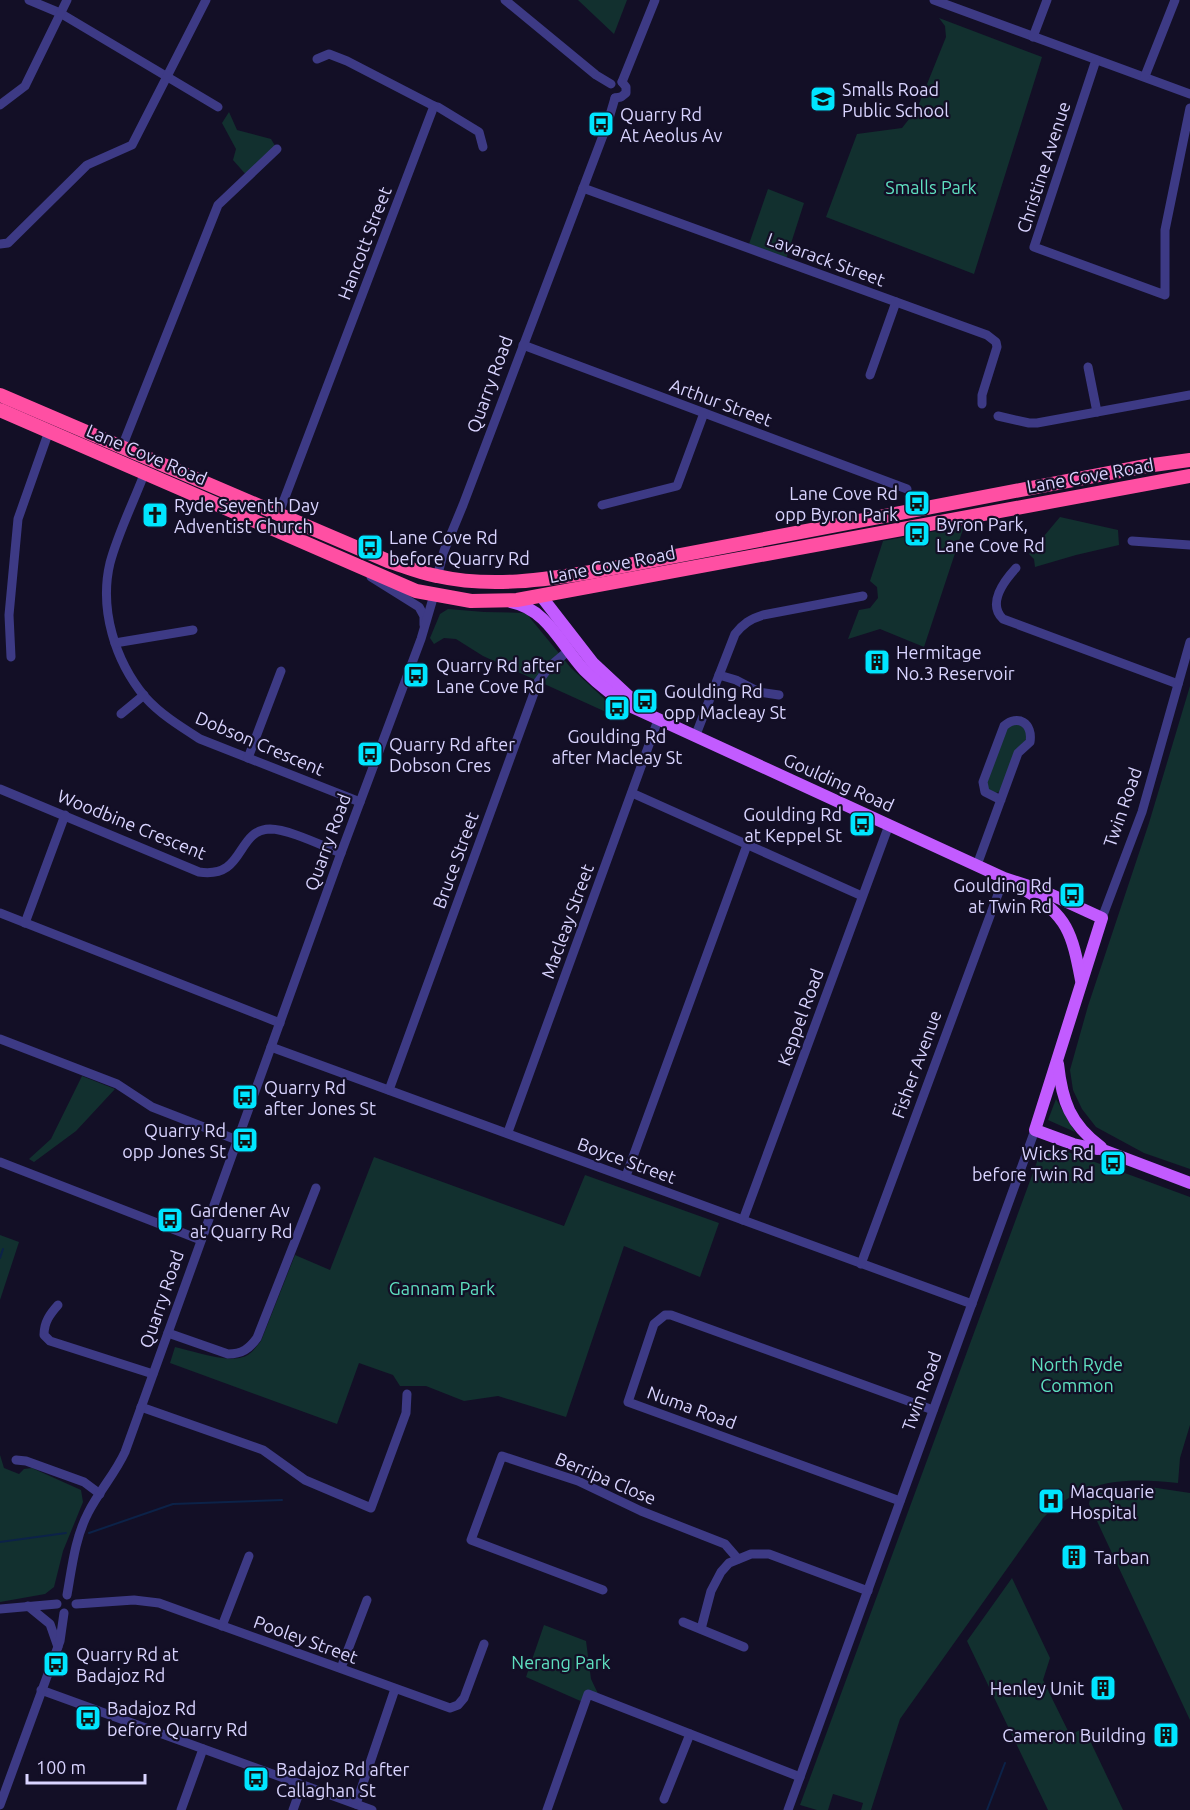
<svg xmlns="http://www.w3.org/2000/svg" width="1190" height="1810" font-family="Ubuntu,sans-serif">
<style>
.green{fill:#12302f}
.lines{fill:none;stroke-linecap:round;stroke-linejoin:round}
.stream{stroke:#0c2248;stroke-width:2}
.minor{stroke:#3d3a85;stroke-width:9}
.major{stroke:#c25bff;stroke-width:12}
.highway{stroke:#ff4fa3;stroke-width:14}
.labels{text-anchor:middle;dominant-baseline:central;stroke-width:4.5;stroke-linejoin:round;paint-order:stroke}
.poi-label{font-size:18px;fill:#d9d4ff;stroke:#130f26;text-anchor:start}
.street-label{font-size:18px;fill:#d9d4ff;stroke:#130f26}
.park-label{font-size:18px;fill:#5fe0c0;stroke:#130f26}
</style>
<rect width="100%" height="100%" fill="#130f26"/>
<g class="green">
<path d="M578 0H627L614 34Z"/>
<path d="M939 18 1042 57 974 274 826 217 857 134 902 128 917 109 946 37 945 26Z"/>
<path d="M229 112 237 130 271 139 277 149 248 177 233 160 236 149 222 123Z"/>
<path d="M768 189 804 203 786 259 749 244Z"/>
<path d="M1060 517 1118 530 1119 545 1076 555 1035 567 1034 559 1029 554Z"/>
<path d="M964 526 924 647 880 629 848 639 859 610 870 608 878 598 877 587 870 581 883 541Z"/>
<path d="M448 609 484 612 526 613 571 668 610 704 606 712 483 656 456 639 444 638 434 644 430 638 440 614Z"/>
<path d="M1190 686V1169L1144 1153 1096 1127 1082 1109 1073 1090 1070 1070 1088 1006 1149 823Z"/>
<path d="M1018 723 1027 731 1026 739 1001 791 996 793 989 791 986 784 1006 728Z"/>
<path d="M82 1076 115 1089 76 1131 34 1162 29 1159 51 1139Z"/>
<path d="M1056 1099 1075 1132 1048 1120Z"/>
<path d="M1054 1147 1190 1197V1425L1180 1458 1178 1483C1125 1477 1083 1479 1043 1518L900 1719 871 1810H861L863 1803 833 1794 828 1810H817L800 1805 1041 1151Z"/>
<path d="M374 1157 564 1226 585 1175 719 1223 700 1277 624 1246 566 1417 498 1396 464 1401 426 1386H400L393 1375 359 1363 337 1424 170 1363 175 1347C193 1351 226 1363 243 1357 251 1355 256 1347 261 1341L295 1255 330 1270Z"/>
<path d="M0 1235 19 1242 0 1300Z"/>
<path d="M0 1455 4 1468 19 1474 24 1469 32 1468 81 1490 83 1502 63 1551 54 1587 45 1594 0 1602Z"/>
<path d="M1150 1487 1190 1493V1720L1089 1504 1090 1499 1099 1493Z"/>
<path d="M1012 1578 1050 1658 1043 1680 1070 1735 1084 1728 1123 1810H1048L967 1641Z"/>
<path d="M544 1625 586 1641 591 1679 600 1698 589 1694 585 1703 526 1677Z"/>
</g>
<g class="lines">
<g class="stream">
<path d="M0 1258 3 1249"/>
<path d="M89 1533 173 1504 282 1500"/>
<path d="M0 1542 66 1533"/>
<path d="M987 1810 1005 1763"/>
</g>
<g class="minor">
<path d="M29 0 60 13 218 107"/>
<path d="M505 0 596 75 611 84"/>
<path d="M934 0 1190 94"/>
<path d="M1033 37 1047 0"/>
<path d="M317 59 329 54 347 61 434 106 438 107 479 132 483 147"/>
<path d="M1096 60 1034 247 1165 295V230L1190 108"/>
<path d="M1145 76 1175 0"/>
<path d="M622 82 655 0"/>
<path d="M615 98 621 97 626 93V87L622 82"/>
<path d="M0 105 25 86 67 0"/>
<path d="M583 188 987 335 996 342 997 347 982 395V404"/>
<path d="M0 244 8 243 87 165 132 145 206 0"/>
<path d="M523 345 907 489"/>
<path d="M1088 367 1097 412"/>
<path d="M870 375 896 302"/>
<path d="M998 416 1029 423H1037L1190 395"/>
<path d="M122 447 218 205 277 149"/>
<path d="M145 472C134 501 118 533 110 563 99 609 115 661 145 697 160 714 181 727 200 739L360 802"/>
<path d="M602 505 677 486 704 413"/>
<path d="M279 513 434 106"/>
<path d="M1132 541 1190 545"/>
<path d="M1016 568C1004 581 987 604 1003 619L1178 684"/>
<path d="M371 577 419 607 424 616V625"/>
<path d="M437 577 444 551 463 505 607 125 615 98"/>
<path d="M115 643 193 630"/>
<path d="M11 657 9 615 18 519 49 431"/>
<path d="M719 675 736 680 759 692 779 695"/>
<path d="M121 714 144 695"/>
<path d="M695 737 735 634C743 624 750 619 763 615L863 596"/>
<path d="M248 758 281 671"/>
<path d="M0 789 199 872C246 879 235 830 270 829 288 829 323 846 341 853"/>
<path d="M632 793 862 896"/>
<path d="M977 865 1018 753 1030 742C1033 723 1018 714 1004 726L983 782 985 792 1001 800"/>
<path d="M0 913 280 1023"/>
<path d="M1102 918 1142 812 1190 642"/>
<path d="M25 923 65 815"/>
<path d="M0 1039 117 1084 152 1107 237 1140"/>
<path d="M271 1047 972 1304"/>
<path d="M389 1090 538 682 549 667 568 651"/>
<path d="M508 1132 658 720"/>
<path d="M0 1162 201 1240"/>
<path d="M626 1176 747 845"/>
<path d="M743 1220 889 825"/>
<path d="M861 1264 1004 878"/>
<path d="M58 1305C50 1314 44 1322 44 1335L50 1341 153 1374"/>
<path d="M168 1333 228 1354C242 1354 249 1349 257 1338L316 1188"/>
<path d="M141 1407 263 1450 305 1480 371 1508 406 1413 407 1394"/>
<path d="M16 1460 26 1461 84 1482 100 1494"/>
<path d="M900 1501 628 1402 654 1324 665 1315H671L933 1410"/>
<path d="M603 1590 471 1540 502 1456 578 1481 641 1511 725 1544 738 1559"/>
<path d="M67 1595C72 1567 75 1538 88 1513 99 1491 115 1474 125 1452L341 853 421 639 434 595"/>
<path d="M76 1604 134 1600 159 1603 450 1708 458 1705 464 1698 484 1644"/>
<path d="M28 1606 50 1624 58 1647"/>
<path d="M0 1609 57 1604"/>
<path d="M683 1622 744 1647"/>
<path d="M222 1626 249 1556"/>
<path d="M701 1629 711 1591 721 1572 729 1563 751 1554H769L868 1591"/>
<path d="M341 1668 367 1600"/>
<path d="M41 1690 372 1810"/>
<path d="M664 1799 690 1734"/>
<path d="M356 1804 395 1689"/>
<path d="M0 1805 60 1641 64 1613"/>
<path d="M181 1810 203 1749"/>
<path d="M293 1810 302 1785"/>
<path d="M547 1810 588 1694 800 1777"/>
<path d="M788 1810 1035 1130"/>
</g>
<g class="major">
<path d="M541 596 593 663 636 703"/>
<path d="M511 602C547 609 561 645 584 670 598 684 614 697 632 707L1004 878 1041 890 1102 918 1035 1130 1073 1144 1097 1149"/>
<path d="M1025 890C1068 915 1072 934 1081 980"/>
<path d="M1058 1064C1062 1101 1070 1124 1101 1147"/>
<path d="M1090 1145 1190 1183"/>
</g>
<g class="highway">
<path d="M0 395 388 561C404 566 420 573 437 576 490 588 545 580 597 571L1146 466 1190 460"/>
<path d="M0 410 416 591 471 601 517 600 1190 476"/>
</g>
</g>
<defs>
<g id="school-square" transform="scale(1.35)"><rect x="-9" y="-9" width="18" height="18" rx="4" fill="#00e5ff" stroke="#130f26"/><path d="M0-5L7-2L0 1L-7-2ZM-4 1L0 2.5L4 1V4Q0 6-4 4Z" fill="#111"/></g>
<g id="bus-square" transform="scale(1.35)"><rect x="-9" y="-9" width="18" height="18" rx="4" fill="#00e5ff" stroke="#130f26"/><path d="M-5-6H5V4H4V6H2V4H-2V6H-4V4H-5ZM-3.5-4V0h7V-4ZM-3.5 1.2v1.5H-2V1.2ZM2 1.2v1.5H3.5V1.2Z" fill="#111"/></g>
<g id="church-square" transform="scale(1.35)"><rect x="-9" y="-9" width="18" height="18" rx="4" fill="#00e5ff" stroke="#130f26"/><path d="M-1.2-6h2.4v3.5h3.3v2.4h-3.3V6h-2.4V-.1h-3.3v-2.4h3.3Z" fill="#111"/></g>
<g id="building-square" transform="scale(1.35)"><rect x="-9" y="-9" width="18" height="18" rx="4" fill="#00e5ff" stroke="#130f26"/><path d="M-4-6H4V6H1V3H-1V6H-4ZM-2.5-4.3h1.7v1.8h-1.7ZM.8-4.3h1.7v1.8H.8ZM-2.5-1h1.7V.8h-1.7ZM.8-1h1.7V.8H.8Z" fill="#111"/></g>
<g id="hospital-square" transform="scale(1.35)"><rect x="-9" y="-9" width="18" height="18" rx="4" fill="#00e5ff" stroke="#130f26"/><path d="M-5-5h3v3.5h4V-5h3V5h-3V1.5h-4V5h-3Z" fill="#111"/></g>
</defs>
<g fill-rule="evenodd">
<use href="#school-square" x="823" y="99"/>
<use href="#bus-square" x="601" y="124"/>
<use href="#bus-square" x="917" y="503"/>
<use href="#church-square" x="155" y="515"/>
<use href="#bus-square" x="917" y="534"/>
<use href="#bus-square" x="370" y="547"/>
<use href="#building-square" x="877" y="662"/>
<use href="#bus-square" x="416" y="675"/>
<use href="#bus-square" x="645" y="701"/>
<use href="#bus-square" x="617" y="708"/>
<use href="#bus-square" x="370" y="754"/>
<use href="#bus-square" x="862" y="824"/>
<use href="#bus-square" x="1072" y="895"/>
<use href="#bus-square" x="245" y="1097"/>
<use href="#bus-square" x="245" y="1140"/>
<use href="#bus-square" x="1113" y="1163"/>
<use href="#bus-square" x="170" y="1220"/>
<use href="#hospital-square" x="1051" y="1501"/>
<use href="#building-square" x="1074" y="1557"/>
<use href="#bus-square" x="56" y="1664"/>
<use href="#building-square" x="1103" y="1688"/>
<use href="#bus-square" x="88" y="1718"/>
<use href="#building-square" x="1166" y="1735"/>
<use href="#bus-square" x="256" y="1779"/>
</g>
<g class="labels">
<g class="poi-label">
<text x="842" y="89">Smalls Road<tspan x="842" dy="21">Public School</tspan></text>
<text x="620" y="114">Quarry Rd<tspan x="620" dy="21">At Aeolus Av</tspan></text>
<text x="898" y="493" text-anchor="end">Lane Cove Rd<tspan x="898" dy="21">opp Byron Park</tspan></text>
<text x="174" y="505">Ryde Seventh Day<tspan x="174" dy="21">Adventist Church</tspan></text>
<text x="936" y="524">Byron Park,<tspan x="936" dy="21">Lane Cove Rd</tspan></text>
<text x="389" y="537">Lane Cove Rd<tspan x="389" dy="21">before Quarry Rd</tspan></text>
<text x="896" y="652">Hermitage<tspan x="896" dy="21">No.3 Reservoir</tspan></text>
<text x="436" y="665">Quarry Rd after<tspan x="436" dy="21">Lane Cove Rd</tspan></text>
<text x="664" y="691">Goulding Rd<tspan x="664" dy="21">opp Macleay St</tspan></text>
<text x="617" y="736" text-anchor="middle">Goulding Rd<tspan x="617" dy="21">after Macleay St</tspan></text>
<text x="389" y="744">Quarry Rd after<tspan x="389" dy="21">Dobson Cres</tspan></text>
<text x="842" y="814" text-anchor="end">Goulding Rd<tspan x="842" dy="21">at Keppel St</tspan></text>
<text x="1052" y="885" text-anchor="end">Goulding Rd<tspan x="1052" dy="21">at Twin Rd</tspan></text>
<text x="264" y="1087">Quarry Rd<tspan x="264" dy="21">after Jones St</tspan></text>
<text x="226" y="1130" text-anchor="end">Quarry Rd<tspan x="226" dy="21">opp Jones St</tspan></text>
<text x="1094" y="1153" text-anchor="end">Wicks Rd<tspan x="1094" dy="21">before Twin Rd</tspan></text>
<text x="190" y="1210">Gardener Av<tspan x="190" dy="21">at Quarry Rd</tspan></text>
<text x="1070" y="1491">Macquarie<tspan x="1070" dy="21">Hospital</tspan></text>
<text x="1094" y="1557">Tarban</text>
<text x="76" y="1654">Quarry Rd at<tspan x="76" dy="21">Badajoz Rd</tspan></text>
<text x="1084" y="1688" text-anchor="end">Henley Unit</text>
<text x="107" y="1708">Badajoz Rd<tspan x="107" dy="21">before Quarry Rd</tspan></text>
<text x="1146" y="1735" text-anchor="end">Cameron Building</text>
<text x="276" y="1769">Badajoz Rd after<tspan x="276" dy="21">Callaghan St</tspan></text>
</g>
<g class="street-label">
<text transform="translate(1043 167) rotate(-72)">Christine Avenue</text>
<text transform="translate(364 243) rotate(-69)">Hancott Street</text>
<text transform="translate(826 259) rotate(20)">Lavarack Street</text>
<text transform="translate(489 384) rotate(-70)">Quarry Road</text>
<text transform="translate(721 402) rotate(20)">Arthur Street</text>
<text transform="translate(147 454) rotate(23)">Lane Cove Road</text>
<text transform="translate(1090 475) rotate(-10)">Lane Cove Road</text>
<text transform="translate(612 564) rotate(-11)">Lane Cove Road</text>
<text transform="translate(260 743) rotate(23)">Dobson Crescent</text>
<text transform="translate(839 782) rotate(24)">Goulding Road</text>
<text transform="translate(1122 807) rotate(-71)">Twin Road</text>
<text transform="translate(132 824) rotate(22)">Woodbine Crescent</text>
<text transform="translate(327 842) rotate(-70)">Quarry Road</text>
<text transform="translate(455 860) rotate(-70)">Bruce Street</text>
<text transform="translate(567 921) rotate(-70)">Macleay Street</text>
<text transform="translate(800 1017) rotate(-70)">Keppel Road</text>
<text transform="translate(916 1064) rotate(-70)">Fisher Avenue</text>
<text transform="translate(627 1160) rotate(20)">Boyce Street</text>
<text transform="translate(161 1299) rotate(-71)">Quarry Road</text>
<text transform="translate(921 1391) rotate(-70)">Twin Road</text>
<text transform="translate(692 1407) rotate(20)">Numa Road</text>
<text transform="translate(606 1478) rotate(23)">Berripa Close</text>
<text transform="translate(306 1639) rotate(20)">Pooley Street</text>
</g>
<g class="park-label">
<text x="931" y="187">Smalls Park</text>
<text x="442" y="1288">Gannam Park</text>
<text x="1077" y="1364">North Ryde<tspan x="1077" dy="21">Common</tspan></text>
<text x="561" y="1662">Nerang Park</text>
</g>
</g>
<path d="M27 1774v9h118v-9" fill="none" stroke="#d9d4ff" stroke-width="3"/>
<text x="36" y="1774" font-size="18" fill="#d9d4ff" stroke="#130f26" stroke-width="4.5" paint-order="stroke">100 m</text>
</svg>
